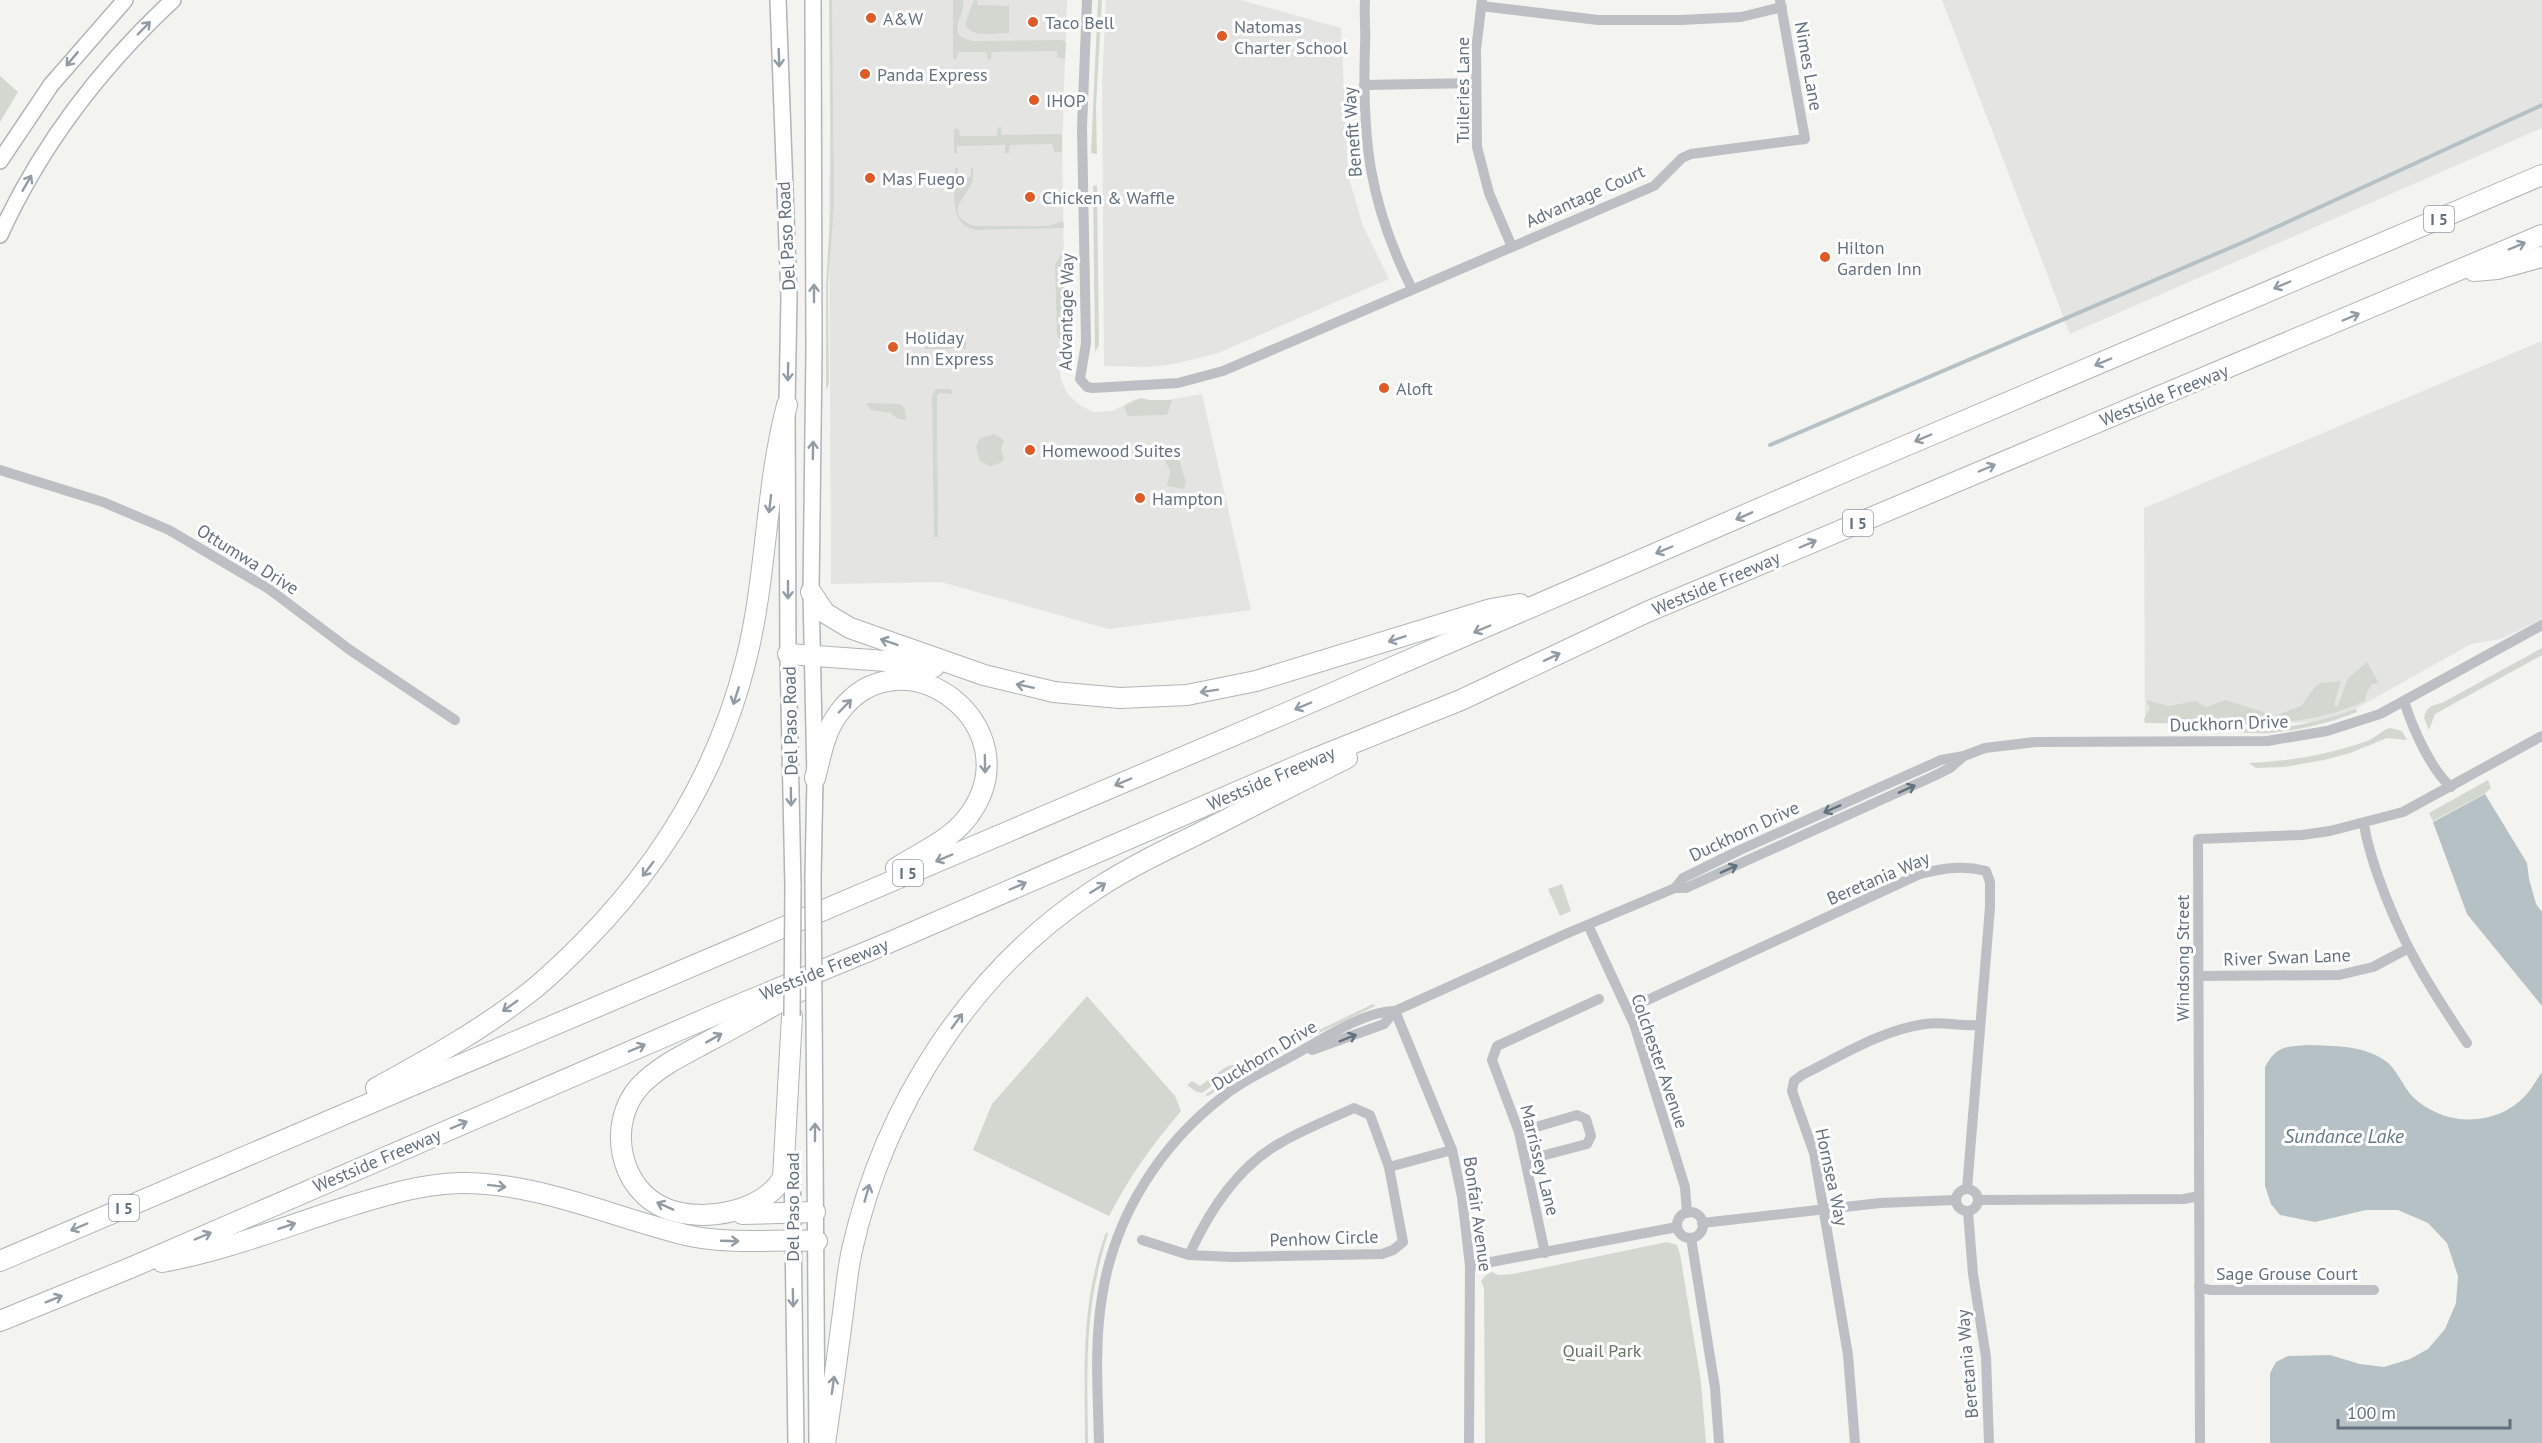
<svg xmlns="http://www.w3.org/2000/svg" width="2542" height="1443" font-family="'PT Sans',sans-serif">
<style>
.built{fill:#e4e5e3}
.green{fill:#d2d8cf}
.water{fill:#b6c1c6}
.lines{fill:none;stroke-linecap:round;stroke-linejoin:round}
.stream{stroke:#b6c1c6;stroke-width:4}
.secondary-casing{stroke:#b1b5b9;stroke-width:18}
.motorway-casing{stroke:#b1b4b7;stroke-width:22}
.minor{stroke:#bcbfc3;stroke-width:10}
.secondary{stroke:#fff;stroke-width:15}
.motorway{stroke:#fff;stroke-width:20}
.secondary-bridge-casing{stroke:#b1b5b9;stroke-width:18;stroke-linecap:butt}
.secondary-bridge{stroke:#fff;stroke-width:15}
.oneway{stroke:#929ca5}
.oneway2{stroke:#63717f}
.poi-dot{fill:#dc5b27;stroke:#fff;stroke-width:2}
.labels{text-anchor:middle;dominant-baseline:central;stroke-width:6;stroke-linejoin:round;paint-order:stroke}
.shield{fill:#fff;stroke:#929ca5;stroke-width:1.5}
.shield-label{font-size:16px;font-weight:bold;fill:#63717f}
.poi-label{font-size:18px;fill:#63717f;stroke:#fff;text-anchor:start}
.street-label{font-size:18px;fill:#63717f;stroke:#fff}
.park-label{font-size:18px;fill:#657762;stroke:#fff}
.water-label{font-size:20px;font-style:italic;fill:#637a84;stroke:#fff}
</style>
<rect width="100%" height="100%" fill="#f3f3ef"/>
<g class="built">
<path d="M832 0H1067L1062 148 1065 328 1070 337 1059 364 1061 380 1067 393 1078 404 1093 412 1113 411 1135 399 1156 402 1202 394 1251 610 1109 629 941 582 831 584 829 202Z"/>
<path d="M1106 0H1240L1341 28 1348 175 1363 226 1389 279 1218 353 1174 364 1149 367 1104 366 1102 84Z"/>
<path d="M1942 0H2542V128L2070 334Z"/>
<path d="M2542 341V619L2501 639 2471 644 2334 721 2246 725 2145 722 2144 508Z"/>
</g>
<g class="green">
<path d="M829 0H832L834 204 828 285 829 384 826 390V285L831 201Z"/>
<path d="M953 0H963C966 17 943 35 973 41L1062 40 1066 42 1065 59 1057 57V51L992 52 991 59 988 60 986 52H958L956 60 953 58Z"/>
<path d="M974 0H977L978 5 1009 6V33C995 33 972 39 965 24Z"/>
<path d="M1098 0H1102L1096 106 1097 154 1091 153Z"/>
<path d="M0 76 18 92 0 122Z"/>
<path d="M1001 127 1002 135 1062 134V152H1054L1052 144 1010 145 1009 153H1005V145L957 146V153H954V130L956 128 959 129 960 136H997L998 128Z"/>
<path d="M955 168H958V177H971V168H973C973 172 974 175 973 179 971 194 939 214 974 226H1047L1063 221 1064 228 975 230C948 225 955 190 955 168Z"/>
<path d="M1097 185 1099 345 1095 352 1093 186Z"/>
<path d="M1063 251 1066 327 1071 337 1065 348 1057 336 1055 265Z"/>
<path d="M936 332 940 335 948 333 954 335 962 332 966 334V349H925L921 333 927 335Z"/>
<path d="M936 389H951L952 394 940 393 937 396 938 537H934L932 395Z"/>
<path d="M1141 398 1149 400H1172L1167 415 1128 416 1124 406Z"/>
<path d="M866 403 900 404 905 409 906 420 898 419 891 413 871 410Z"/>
<path d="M994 434 1004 440 1001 450 1004 459 1000 463 990 466 980 461 976 447 980 438Z"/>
<path d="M1166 445 1178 455 1186 483 1184 489 1167 486 1170 471 1162 454Z"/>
<path d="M2542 648V655L2435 714 2429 730 2424 718C2426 707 2432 705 2442 703Z"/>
<path d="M2367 662 2379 683 2372 684 2367 692 2365 701C2295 734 2220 722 2145 723L2144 719 2150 708 2146 700 2169 706 2195 701 2206 707 2226 700 2275 716 2301 706 2314 688 2321 683 2341 681 2334 705 2338 706 2348 678Z"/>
<path d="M2356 709 2357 712C2325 725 2268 739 2234 731V728C2274 733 2319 722 2356 709Z"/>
<path d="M2390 728 2402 731 2407 740 2387 738 2350 753 2324 760 2284 767 2256 768 2249 763C2290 761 2328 755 2367 741 2376 738 2381 730 2390 728Z"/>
<path d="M2488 780 2491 788 2484 794 2433 821 2429 813Z"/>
<path d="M1562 884 1571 911 1560 916 1548 889Z"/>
<path d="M1087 996 1175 1096 1181 1111C1153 1144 1129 1177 1109 1216L973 1150 992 1104Z"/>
<path d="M1373 1004 1375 1006 1263 1060 1208 1096 1205 1095 1261 1058Z"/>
<path d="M1249 1059 1202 1093 1195 1091 1187 1085 1192 1081 1200 1086 1226 1067Z"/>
<path d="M1106 1232 1108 1234C1084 1307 1087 1368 1088 1443H1085C1085 1366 1080 1307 1106 1232Z"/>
<path d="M1667 1242 1677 1245 1680 1254 1701 1382 1706 1443H1485L1484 1288 1481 1281 1486 1275 1492 1272 1499 1275 1513 1274Z"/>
</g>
<g class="water">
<path d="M2485 794 2527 863 2529 879 2536 904 2542 912V1006L2467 914 2433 822Z"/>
<path d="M2308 1045C2334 1046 2362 1045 2384 1060 2396 1067 2402 1085 2412 1096 2443 1127 2496 1128 2526 1095 2532 1088 2537 1079 2542 1072V1443H2270V1373L2276 1362 2288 1356 2330 1355 2360 1364 2384 1367 2410 1359 2428 1349 2445 1329 2456 1303 2458 1276 2447 1243 2428 1223 2398 1210H2366L2315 1222 2280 1215 2271 1204 2265 1186V1067C2277 1045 2286 1047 2308 1045Z"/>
</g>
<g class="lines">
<path class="stream" d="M1770 445 2246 241 2542 105"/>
<g class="secondary-casing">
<g id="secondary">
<path d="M778 0 789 297 787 405 788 654 793 886"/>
<path d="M813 0 814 352 811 592 815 778 813 878"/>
<path d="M0 161 51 85 125 0"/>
<path d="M0 235C41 145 101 67 173 0"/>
<path d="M814 1007 817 1443"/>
<path d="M792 1161 796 1443"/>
</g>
</g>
<g class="motorway-casing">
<g id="motorway">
<path d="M2474 271 2497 269 2542 257"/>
<path d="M811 592 825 613 850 628 984 675 1054 692 1120 698 1187 695 1256 681 1491 609 1520 604"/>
<path d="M788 654 900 662 934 667"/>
<path d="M815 778C821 756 824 733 838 714 902 625 1037 728 967 818 950 840 920 853 896 868"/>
<path d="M792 1016 783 1178C762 1212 704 1223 667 1209 619 1191 606 1123 640 1086 659 1066 685 1054 709 1041 741 1024 773 1006 805 988"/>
<path d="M376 1088C427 1060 476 1033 522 998 544 982 564 962 583 943 661 864 719 769 746 660 767 577 765 489 787 405"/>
<path d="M742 1214 815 1212"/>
<path d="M0 1261 1277 717 1858 466 2542 175"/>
<path d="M162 1262C223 1251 282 1228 340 1209 379 1197 419 1184 460 1183 537 1182 612 1217 686 1235 729 1245 773 1239 817 1241"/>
<path d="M0 1321 130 1268 719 1013 888 943 1306 762 1461 700 1647 612 2542 235"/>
<path d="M825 1443C832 1397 838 1351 844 1305 846 1287 848 1268 852 1250 884 1106 971 970 1096 889 1128 868 1163 851 1198 834 1247 809 1297 783 1347 758"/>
</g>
</g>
<g class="minor">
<path d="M1087 0 1082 128 1086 343 1080 379 1087 387 1093 388 1178 383 1223 371 1654 186 1682 158 1691 154 1805 139 1780 0"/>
<path d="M1365 0C1364 15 1366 31 1365 46 1362 141 1369 203 1412 289"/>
<path d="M1482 0 1476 50 1477 147 1489 193 1512 247"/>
<path d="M1481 6 1598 20H1680L1741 17 1782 7"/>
<path d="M1364 85 1476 83"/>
<path d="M0 470 103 502 169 530 269 589 350 650 455 720"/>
<path d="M2404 701C2412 727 2431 770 2451 787"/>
<path d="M2364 823C2366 841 2372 858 2378 876 2401 942 2428 985 2467 1043"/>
<path d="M1675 888 1683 878 1740 850 1941 760 1964 756 1985 748 2035 742 2267 741 2327 731 2380 714 2542 625"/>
<path d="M1588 925 1634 1024 1685 1187 1687 1213"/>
<path d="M2199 976 2339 975 2373 967 2407 949"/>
<path d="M1628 1009 1920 874C1943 868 1963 865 1986 871L1990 882V907L1967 1189"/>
<path d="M1395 1011 1452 1150 1462 1197 1470 1266 1469 1443"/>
<path d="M1312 1050 1384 1024 1395 1011"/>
<path d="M1519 1132 1577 1115 1586 1119 1591 1136 1587 1144 1526 1160"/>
<path d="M1389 1167 1452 1150"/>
<circle cx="1967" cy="1200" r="11"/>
<path d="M1978 1200 2184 1199 2199 1196"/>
<path d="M1968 1212 1973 1274 1986 1357 1989 1443"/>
<circle cx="1690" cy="1225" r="13"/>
<path d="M1702 1223 1880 1203 1955 1200"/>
<path d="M1691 1238 1715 1388 1719 1443"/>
<path d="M1142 1240 1189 1255 1233 1257 1382 1254 1393 1250 1403 1242 1389 1167 1370 1115 1354 1108C1330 1119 1305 1129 1282 1142 1239 1165 1209 1211 1189 1255"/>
<path d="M1545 1253 1519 1132 1492 1060 1497 1046 1599 999"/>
<path d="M1470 1266 1677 1227"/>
<path d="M2199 1287 2210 1290H2374"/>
<path d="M1099 1443C1098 1395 1094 1345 1102 1297 1114 1217 1160 1144 1225 1095 1245 1079 1269 1069 1292 1056 1320 1041 1363 1011 1395 1011L1568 933 1675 888H1686L1934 776 1950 768 1964 756"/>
<path d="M1855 1443 1848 1355 1814 1153 1792 1091 1794 1081 1802 1075C1841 1056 1881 1030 1925 1024 1944 1021 1961 1027 1979 1025"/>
<path d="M2200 1443 2198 839 2302 835 2330 831 2403 812 2542 736"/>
</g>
<use href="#secondary" class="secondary"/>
<use href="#motorway" class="motorway"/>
<g class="secondary-bridge-casing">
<g id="secondary-bridge">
<path d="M813 878 814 1007"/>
<path d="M792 1016 793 886"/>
</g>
</g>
<use href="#secondary-bridge" class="secondary-bridge"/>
</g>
<defs><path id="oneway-shaft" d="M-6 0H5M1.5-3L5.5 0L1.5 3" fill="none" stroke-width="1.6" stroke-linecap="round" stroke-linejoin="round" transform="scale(1.5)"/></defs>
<g class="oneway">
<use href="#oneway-shaft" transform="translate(144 28) rotate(-46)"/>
<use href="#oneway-shaft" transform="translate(779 58) rotate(88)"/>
<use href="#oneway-shaft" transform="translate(72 59) rotate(130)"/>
<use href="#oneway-shaft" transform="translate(27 183) rotate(-60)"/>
<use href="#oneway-shaft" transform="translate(2517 246) rotate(-23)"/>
<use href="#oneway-shaft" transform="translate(2282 285) rotate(157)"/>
<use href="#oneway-shaft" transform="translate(814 293) rotate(-90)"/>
<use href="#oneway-shaft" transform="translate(2351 317) rotate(-23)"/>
<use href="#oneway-shaft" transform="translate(2103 362) rotate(157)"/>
<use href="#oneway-shaft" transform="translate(788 372) rotate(91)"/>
<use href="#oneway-shaft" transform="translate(1923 438) rotate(157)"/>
<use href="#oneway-shaft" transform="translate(813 450) rotate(-89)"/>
<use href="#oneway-shaft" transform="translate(1987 468) rotate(-23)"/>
<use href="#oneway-shaft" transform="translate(770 504) rotate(97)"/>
<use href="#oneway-shaft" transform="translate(1744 516) rotate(156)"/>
<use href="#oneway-shaft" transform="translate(1808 544) rotate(-23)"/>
<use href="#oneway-shaft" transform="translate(1664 550) rotate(157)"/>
<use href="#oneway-shaft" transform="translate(788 590) rotate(90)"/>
<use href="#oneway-shaft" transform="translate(1482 629) rotate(157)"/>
<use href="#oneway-shaft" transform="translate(1397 639) rotate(162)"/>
<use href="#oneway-shaft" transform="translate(889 642) rotate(-161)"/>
<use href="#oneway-shaft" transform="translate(1552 657) rotate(-25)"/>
<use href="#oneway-shaft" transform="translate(1025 686) rotate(-168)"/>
<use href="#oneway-shaft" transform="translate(1209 691) rotate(171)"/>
<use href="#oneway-shaft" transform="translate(736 696) rotate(108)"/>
<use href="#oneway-shaft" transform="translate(845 706) rotate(-46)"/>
<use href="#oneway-shaft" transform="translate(1303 706) rotate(157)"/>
<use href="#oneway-shaft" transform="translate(985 764) rotate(89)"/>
<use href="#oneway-shaft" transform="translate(1123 782) rotate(157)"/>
<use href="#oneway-shaft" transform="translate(791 797) rotate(89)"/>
<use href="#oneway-shaft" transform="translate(944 858) rotate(157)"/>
<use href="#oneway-shaft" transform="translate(648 869) rotate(127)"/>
<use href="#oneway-shaft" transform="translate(1018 886) rotate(-23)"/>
<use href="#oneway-shaft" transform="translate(1098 888) rotate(-32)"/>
<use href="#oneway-shaft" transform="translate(510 1006) rotate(145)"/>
<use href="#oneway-shaft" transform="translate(957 1021) rotate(-54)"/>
<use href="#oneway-shaft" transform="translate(714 1038) rotate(-29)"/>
<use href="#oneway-shaft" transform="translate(637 1048) rotate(-23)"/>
<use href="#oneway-shaft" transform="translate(459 1125) rotate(-23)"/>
<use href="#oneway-shaft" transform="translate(815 1132) rotate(-90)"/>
<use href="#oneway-shaft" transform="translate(497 1186) rotate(7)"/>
<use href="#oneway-shaft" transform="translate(867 1193) rotate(-74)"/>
<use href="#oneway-shaft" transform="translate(665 1206) rotate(-156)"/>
<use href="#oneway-shaft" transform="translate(287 1226) rotate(-18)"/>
<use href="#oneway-shaft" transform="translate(79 1227) rotate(157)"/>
<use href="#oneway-shaft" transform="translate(203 1236) rotate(-23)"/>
<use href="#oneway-shaft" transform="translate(730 1241) rotate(2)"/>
<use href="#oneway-shaft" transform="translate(793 1298) rotate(89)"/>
<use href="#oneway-shaft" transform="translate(54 1299) rotate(-22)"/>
<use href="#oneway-shaft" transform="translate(833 1385) rotate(-82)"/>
</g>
<g class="oneway2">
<use href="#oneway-shaft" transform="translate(1907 789) rotate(-24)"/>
<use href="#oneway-shaft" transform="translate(1832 809) rotate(156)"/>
<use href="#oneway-shaft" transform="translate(1729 869) rotate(-24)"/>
<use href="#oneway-shaft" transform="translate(1348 1038) rotate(-22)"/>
</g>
<g class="poi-dot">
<circle cx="871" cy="18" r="6"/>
<circle cx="1033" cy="22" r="6"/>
<circle cx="1222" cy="36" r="6"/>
<circle cx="865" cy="74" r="6"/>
<circle cx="1034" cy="100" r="6"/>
<circle cx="870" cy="178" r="6"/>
<circle cx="1030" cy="197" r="6"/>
<circle cx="1825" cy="257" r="6"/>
<circle cx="893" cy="347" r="6"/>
<circle cx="1384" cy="388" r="6"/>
<circle cx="1030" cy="450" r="6"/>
<circle cx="1140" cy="498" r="6"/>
</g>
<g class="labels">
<g class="shield">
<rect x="2424" y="206" width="30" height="26" rx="4.5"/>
<rect x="1843" y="510" width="30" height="26" rx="4.5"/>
<rect x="893" y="860" width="30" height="26" rx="4.5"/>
<rect x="109" y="1195" width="30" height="26" rx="4.5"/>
</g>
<g class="shield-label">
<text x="2439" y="219">I 5</text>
<text x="1858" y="523">I 5</text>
<text x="908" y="873">I 5</text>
<text x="124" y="1208">I 5</text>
</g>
<g class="poi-label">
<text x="883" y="18">A&amp;W</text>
<text x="1045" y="22">Taco Bell</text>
<text x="1234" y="26">Natomas<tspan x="1234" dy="21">Charter School</tspan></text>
<text x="877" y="74">Panda Express</text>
<text x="1046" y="100">IHOP</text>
<text x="882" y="178">Mas Fuego</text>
<text x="1042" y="197">Chicken &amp; Waffle</text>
<text x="1837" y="247">Hilton<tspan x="1837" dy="21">Garden Inn</tspan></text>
<text x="905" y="337">Holiday<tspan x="905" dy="21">Inn Express</tspan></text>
<text x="1396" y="388">Aloft</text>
<text x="1042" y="450">Homewood Suites</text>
<text x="1152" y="498">Hampton</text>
</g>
<g class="street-label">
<text transform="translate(1809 66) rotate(80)">Nimes Lane</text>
<text transform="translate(1462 90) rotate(-90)">Tuileries Lane</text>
<text transform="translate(1352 132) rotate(-94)">Benefit Way</text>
<text transform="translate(1585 196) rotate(-24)">Advantage Court</text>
<text transform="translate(786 236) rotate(-93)">Del Paso Road</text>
<text transform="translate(1066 312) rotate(-89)">Advantage Way</text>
<text transform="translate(2164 395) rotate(-22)">Westside Freeway</text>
<text transform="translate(248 559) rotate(32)">Ottumwa Drive</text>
<text transform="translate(1716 583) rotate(-23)">Westside Freeway</text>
<text transform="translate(790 721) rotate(-91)">Del Paso Road</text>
<text transform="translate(2229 723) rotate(-2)">Duckhorn Drive</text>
<text transform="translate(1271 778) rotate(-23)">Westside Freeway</text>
<text transform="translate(1744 831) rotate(-25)">Duckhorn Drive</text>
<text transform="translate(1878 878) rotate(-23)">Beretania Way</text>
<text transform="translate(2287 957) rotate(-2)">River Swan Lane</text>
<text transform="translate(2182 958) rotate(-90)">Windsong Street</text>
<text transform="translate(824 969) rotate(-22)">Westside Freeway</text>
<text transform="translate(1264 1055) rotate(-31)">Duckhorn Drive</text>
<text transform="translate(1660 1061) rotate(71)">Colchester Avenue</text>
<text transform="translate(377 1160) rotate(-23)">Westside Freeway</text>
<text transform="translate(1540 1160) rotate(76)">Marrissey Lane</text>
<text transform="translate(1832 1177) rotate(78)">Hornsea Way</text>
<text transform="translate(792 1207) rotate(-90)">Del Paso Road</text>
<text transform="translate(1478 1214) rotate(82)">Bonfair Avenue</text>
<text transform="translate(1324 1238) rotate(-2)">Penhow Circle</text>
<text x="2287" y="1273">Sage Grouse Court</text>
<text transform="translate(1967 1364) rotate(-95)">Beretania Way</text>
</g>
<g class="park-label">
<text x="1602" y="1350">Quail Park</text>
</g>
<g class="water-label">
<text x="2344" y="1136">Sundance Lake</text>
</g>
</g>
<path d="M2338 1419v9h172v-9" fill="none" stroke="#63717f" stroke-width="3"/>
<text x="2347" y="1419" font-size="18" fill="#63717f" stroke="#ffffff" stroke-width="4.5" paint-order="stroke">100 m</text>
</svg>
